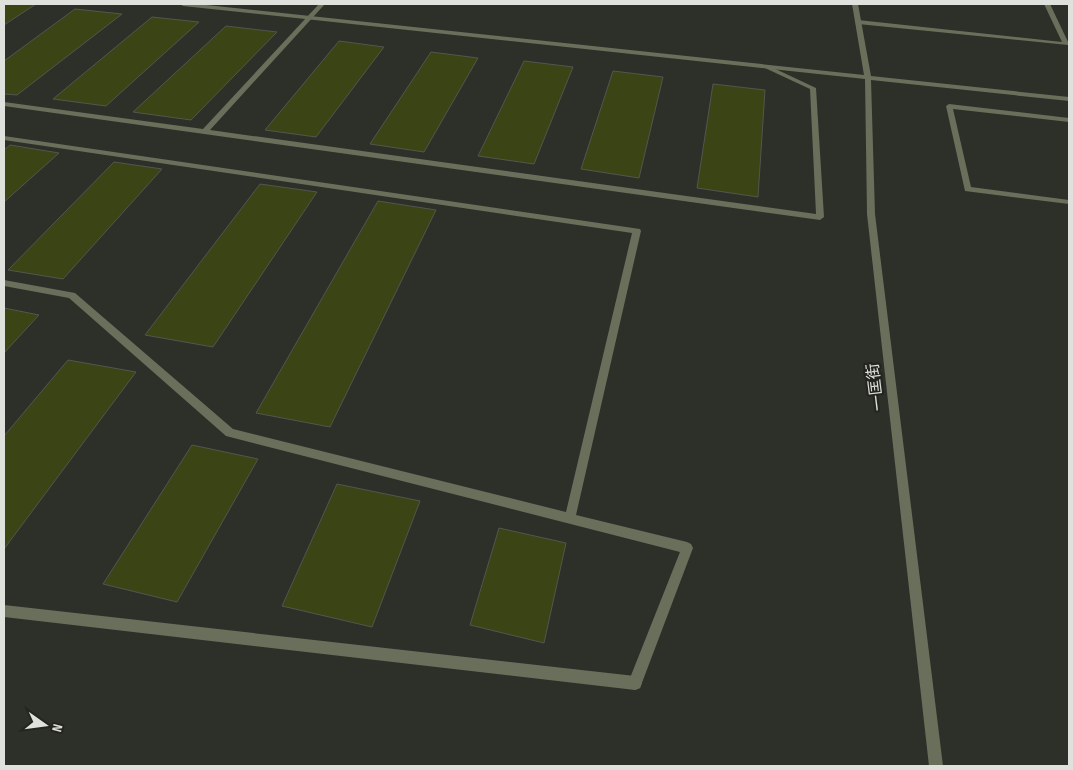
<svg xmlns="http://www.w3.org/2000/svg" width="1073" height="770" font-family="'Sofia Sans Condensed','Noto Sans SC',sans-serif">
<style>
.building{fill:#3a4415;stroke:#54564f}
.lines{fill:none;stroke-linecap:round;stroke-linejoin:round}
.service{fill:#696f5b;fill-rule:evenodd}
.minor{fill:#696f5b;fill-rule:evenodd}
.tertiary{fill:#696f5b;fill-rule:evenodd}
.labels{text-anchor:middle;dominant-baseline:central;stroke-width:4.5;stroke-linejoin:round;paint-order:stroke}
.street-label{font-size:16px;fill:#dfe1dd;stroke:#24251f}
</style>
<rect width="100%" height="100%" fill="#2d2f29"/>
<g class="building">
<path d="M4 4H36L4 25Z"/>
<path d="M75 9 122 14 17 95 4 94V61Z"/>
<path d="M152 17 199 22 106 106 53 99Z"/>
<path d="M226 26 277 32 191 120 133 112Z"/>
<path d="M339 41 384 47 316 137 265 130Z"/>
<path d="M431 52 478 58 424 152 370 144Z"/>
<path d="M524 61 573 67 534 164 478 156Z"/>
<path d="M613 71 663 77 639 178 581 169Z"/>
<path d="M713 84 765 90 758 197 697 188Z"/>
<path d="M10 145 59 153 4 202V150Z"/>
<path d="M114 162 162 169 63 279 8 270Z"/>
<path d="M260 184 317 192 213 347 145 335Z"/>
<path d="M378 201 436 210 330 427 256 413Z"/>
<path d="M4 308 39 315 4 353Z"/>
<path d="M68 360 136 372 4 549V436Z"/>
<path d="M192 445 258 459 177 602 103 584Z"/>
<path d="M337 484 420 501 372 627 282 606Z"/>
<path d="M499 528 566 543 544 643 470 625Z"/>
</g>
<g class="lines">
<g class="service">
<path d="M319 4H325L210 130 816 214 810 89 765 68V66L767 65 816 88 824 217 820 220 4 106V102L203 129Z"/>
<path d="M1044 4H1050L1069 44 1068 45 858 24 855 22 858 20 1062 42Z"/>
<path d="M949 104 1069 118V122L953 109 971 187 1069 200V204L965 191 946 106Z"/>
<path d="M4 136 640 229 641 231 576 515 687 542 691 544 693 548 640 688 635 690 630 688 628 683 680 552 226 436 69 298 4 286V280L75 293 233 429 566 512 632 233 4 140Z"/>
</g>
<path class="minor" d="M4 605 635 676 640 678 642 683 640 688 635 690 4 617Z"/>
<path class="tertiary" d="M180 4H197L864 75 852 4H858L871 76 1069 97V101L871 80 875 214 943 766H929L867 214 865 79 183 6Z"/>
</g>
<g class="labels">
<g class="street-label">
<text transform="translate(876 387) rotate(-97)">一匡街</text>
</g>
</g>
<rect width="1073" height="770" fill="none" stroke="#dfe1dd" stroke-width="10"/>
<g transform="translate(45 725) rotate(104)" stroke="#24251f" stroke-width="4" paint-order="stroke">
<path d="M0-4L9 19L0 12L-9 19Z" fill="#dfe1dd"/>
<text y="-8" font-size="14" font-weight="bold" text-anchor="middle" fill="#dfe1dd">N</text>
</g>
</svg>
